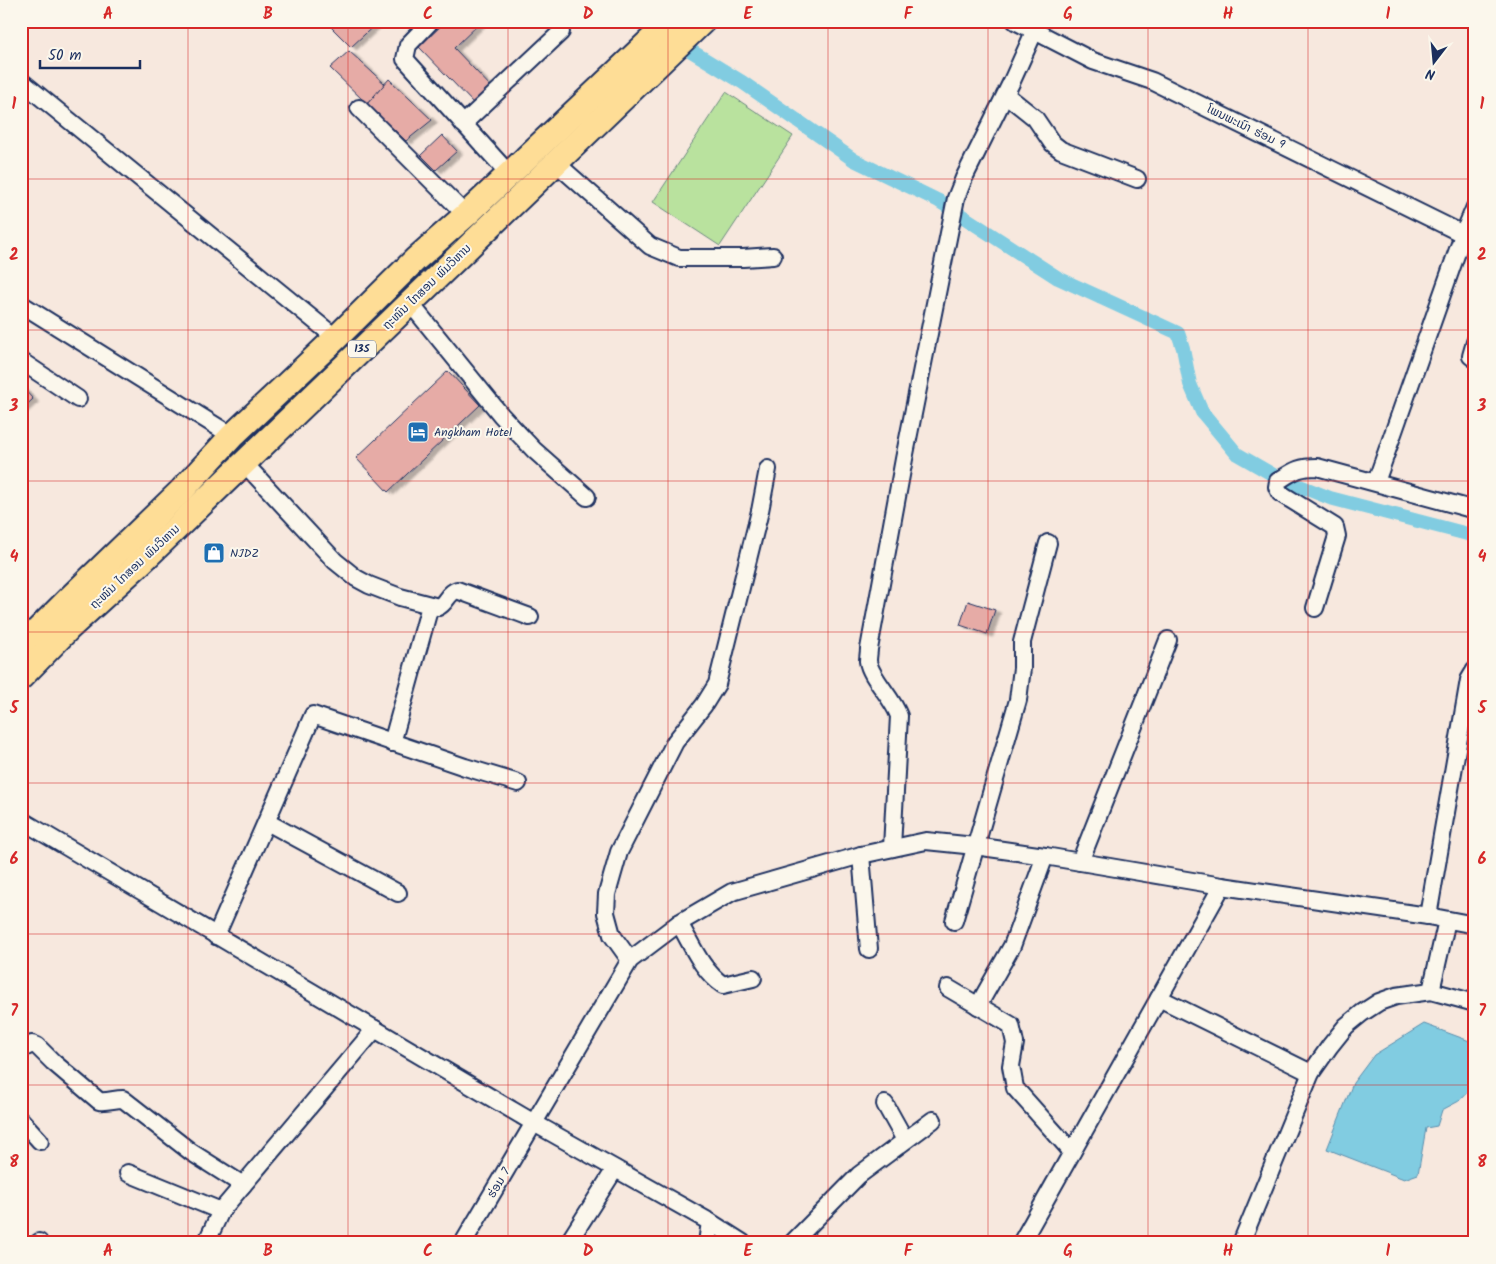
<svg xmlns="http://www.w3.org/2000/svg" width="1496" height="1264" font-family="Kalam,'Noto Sans Lao',sans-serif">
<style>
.green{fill:#b9e29e;stroke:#6a887e}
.water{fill:#81cce1;stroke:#588dad}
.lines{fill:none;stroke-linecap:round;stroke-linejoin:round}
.canal{stroke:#81cce1;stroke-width:14}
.building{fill:#e6aba6;stroke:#1b2f5e;filter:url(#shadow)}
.minor-casing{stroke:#1b2f5e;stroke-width:20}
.highway-casing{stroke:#1b2f5e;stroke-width:28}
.minor{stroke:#fbf7ec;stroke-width:16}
.highway{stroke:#fedd96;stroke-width:24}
.grid{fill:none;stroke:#d62828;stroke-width:1;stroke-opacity:0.55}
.labels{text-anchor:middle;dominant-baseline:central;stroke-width:4;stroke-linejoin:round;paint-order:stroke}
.shield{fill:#fbf7ec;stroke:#5e6b89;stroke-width:1}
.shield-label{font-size:11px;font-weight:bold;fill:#1b2f5e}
.street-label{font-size:12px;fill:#1b2f5e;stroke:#fbf7ec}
.poi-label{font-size:12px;fill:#1b2f5e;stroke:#fbf7ec;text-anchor:start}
.neatline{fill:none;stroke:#d62828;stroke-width:2}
.grid-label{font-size:16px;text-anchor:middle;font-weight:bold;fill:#d62828}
</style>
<defs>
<filter id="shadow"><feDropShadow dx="5.5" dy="3" stdDeviation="1" flood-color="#0004"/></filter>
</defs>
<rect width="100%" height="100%" fill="#f7e8de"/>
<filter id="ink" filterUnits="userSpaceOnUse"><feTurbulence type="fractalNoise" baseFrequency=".02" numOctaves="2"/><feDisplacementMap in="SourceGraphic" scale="10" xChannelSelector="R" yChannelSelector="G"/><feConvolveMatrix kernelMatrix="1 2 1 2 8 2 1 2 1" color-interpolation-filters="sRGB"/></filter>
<g filter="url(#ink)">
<path class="green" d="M726 92 793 136 720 246 653 202Z"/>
<path class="water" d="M1424 1024 1475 1043V1084L1459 1101 1442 1110 1437 1126 1426 1128 1418 1174 1404 1179 1327 1149 1353 1083 1374 1055Z"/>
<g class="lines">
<path class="canal" d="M688 49 742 82 854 160 939 201 1058 278 1178 333 1183 348 1190 384 1202 412 1237 454 1277 477 1330 498 1475 536"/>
</g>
<g class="building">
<path d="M325 21H379L351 47Z"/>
<path d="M446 21H482L454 48 494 90 477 107 419 47Z"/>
<path d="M349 51 385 84 367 104 330 68Z"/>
<path d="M389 79 432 120 406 141 367 104Z"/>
<path d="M442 135 457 151 436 170 421 155Z"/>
<path d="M448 371 480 405 388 492 356 458Z"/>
<path d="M21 386 33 399 21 410Z"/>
<path d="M968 601 995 610 987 634 960 625Z"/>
</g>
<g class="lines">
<g class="minor-casing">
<g id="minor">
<path d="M431 21 408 45 405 59 509 174"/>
<path d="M1015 21 1093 61 1152 81 1475 240"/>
<path d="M21 81 336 338"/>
<path d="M1006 95 1035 118 1052 143 1061 150 1137 179"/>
<path d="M359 108 466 215"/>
<path d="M463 124 561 32"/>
<path d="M556 163 650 246 679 258H743L773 256"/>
<path d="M410 303 501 415 534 450 587 497"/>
<path d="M21 304 232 436"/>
<path d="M1475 342 1471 356 1475 359"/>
<path d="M21 361 78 399"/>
<path d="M244 463 335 561 356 578 369 585 400 597 438 607C447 603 447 593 457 590L530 617"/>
<path d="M1376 482 1463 235 1475 207"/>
<path d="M1315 608 1337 536 1335 527 1280 493 1277 487 1278 481C1294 471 1298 467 1317 467L1475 510"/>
<path d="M392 743 430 606"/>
<path d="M21 820 534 1123 710 1222 743 1243"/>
<path d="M267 822 398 893"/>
<path d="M892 848 899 716C893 698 870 677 868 661 868 657 869 652 869 649L904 459 956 198 964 178 1012 81 1039 21"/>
<path d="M861 855 869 949"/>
<path d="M1080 862 1168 640"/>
<path d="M1428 916 1469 680 1475 670"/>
<path d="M954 921 1018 700 1022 668V642L1048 543"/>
<path d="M679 923C692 945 702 971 723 985L753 978"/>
<path d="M216 936 313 715 465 767 518 783"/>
<path d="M630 960 612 935 606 913 607 894 619 852 675 742 704 705 717 684 760 511 768 469"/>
<path d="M948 988 1011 1025 1015 1043 1011 1066 1015 1088 1072 1152"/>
<path d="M1431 991 1447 920"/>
<path d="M1159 998 1311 1073"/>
<path d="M978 1006 1012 946 1045 856"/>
<path d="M21 1051 24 1048 32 1044 37 1046 53 1062 99 1101C108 1102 114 1099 123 1099L191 1152 243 1185"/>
<path d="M885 1104 905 1140"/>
<path d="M21 1120 40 1141"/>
<path d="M128 1173 221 1211"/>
<path d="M39 1242V1243"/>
<path d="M206 1243 221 1211 375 1029"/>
<path d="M463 1243 630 960 679 923 732 892 861 855 926 841 975 846 1045 856 1222 886 1428 916 1475 925"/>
<path d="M568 1243 615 1169"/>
<path d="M707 1243 710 1222"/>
<path d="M792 1243 859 1175 933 1120"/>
<path d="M1021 1243 1222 886"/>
<path d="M1241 1243 1311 1073 1330 1046 1346 1026 1362 1013 1379 1002 1396 996 1431 991 1475 1003"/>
</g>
</g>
<g class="highway-casing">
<g id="highway">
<path d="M21 647 68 600 182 490 232 436 336 338 416 259 466 215 671 21"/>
<path d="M21 677 68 629 136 567 703 21"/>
</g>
</g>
<use href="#minor" class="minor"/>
<use href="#highway" class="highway"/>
</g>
</g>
<path class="grid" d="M188 21V1243M348 21V1243M508 21V1243M668 21V1243M828 21V1243M988 21V1243M1148 21V1243M1308 21V1243M21 179H1475M21 330H1475M21 481H1475M21 632H1475M21 783H1475M21 934H1475M21 1085H1475"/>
<defs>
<g id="hotel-square" transform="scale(1.125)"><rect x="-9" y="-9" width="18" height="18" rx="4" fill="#1f6fb2" stroke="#fbf7ec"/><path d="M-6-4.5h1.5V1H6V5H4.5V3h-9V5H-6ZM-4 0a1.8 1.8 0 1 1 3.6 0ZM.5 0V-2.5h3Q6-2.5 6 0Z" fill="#fff"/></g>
<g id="shop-square" transform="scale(1.125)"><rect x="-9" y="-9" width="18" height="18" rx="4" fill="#1f6fb2" stroke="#fbf7ec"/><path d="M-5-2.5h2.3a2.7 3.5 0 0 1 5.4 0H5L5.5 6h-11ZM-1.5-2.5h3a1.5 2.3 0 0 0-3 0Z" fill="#fff"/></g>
</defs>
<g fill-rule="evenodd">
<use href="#hotel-square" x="418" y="432"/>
<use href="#shop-square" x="214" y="553"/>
</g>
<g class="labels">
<rect class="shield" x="348" y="340.5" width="28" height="17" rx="4"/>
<g class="shield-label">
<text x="362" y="349">13S</text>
</g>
<g class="street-label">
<text transform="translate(1246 127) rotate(26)">ໂພນພະເນົາ ຮ່ອມ 9</text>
<text transform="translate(427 287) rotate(-44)">ຖະໜົນ ໄກສອນ ພົມວິຫານ</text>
<text transform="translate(135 567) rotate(-43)">ຖະໜົນ ໄກສອນ ພົມວິຫານ</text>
<text transform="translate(499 1183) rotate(-59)">ຮ່ອມ 7</text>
</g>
<g class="poi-label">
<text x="434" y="432">Angkham Hotel</text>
<text x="230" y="553">NJDZ</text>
</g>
</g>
<rect width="1496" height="1264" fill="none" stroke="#fbf7ec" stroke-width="55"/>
<g transform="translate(1434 62) rotate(196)" stroke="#fbf7ec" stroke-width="4" paint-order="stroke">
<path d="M0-4L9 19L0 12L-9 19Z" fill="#1b2f5e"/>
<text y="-8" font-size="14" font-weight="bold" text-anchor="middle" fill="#1b2f5e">N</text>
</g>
<path d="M40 60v8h100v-8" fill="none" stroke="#1b2f5e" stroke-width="2.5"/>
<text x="48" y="60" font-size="15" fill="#1b2f5e" stroke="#fbf7ec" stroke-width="4" paint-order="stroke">50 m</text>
<rect x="28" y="28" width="1440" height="1208" class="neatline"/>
<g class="grid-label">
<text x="108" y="19">A</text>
<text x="268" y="19">B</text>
<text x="428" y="19">C</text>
<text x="588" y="19">D</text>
<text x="748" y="19">E</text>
<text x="908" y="19">F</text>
<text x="1068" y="19">G</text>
<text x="1228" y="19">H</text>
<text x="1388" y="19">I</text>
<text x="14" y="109">1</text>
<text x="1482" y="109">1</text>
<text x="14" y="260">2</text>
<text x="1482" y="260">2</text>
<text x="14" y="411">3</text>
<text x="1482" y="411">3</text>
<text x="14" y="562">4</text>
<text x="1482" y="562">4</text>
<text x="14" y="713">5</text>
<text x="1482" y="713">5</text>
<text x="14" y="864">6</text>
<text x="1482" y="864">6</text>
<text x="14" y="1016">7</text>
<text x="1482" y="1016">7</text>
<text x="14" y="1167">8</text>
<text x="1482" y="1167">8</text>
<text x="108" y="1256">A</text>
<text x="268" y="1256">B</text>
<text x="428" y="1256">C</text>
<text x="588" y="1256">D</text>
<text x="748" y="1256">E</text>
<text x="908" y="1256">F</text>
<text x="1068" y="1256">G</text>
<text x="1228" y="1256">H</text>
<text x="1388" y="1256">I</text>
</g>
</svg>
